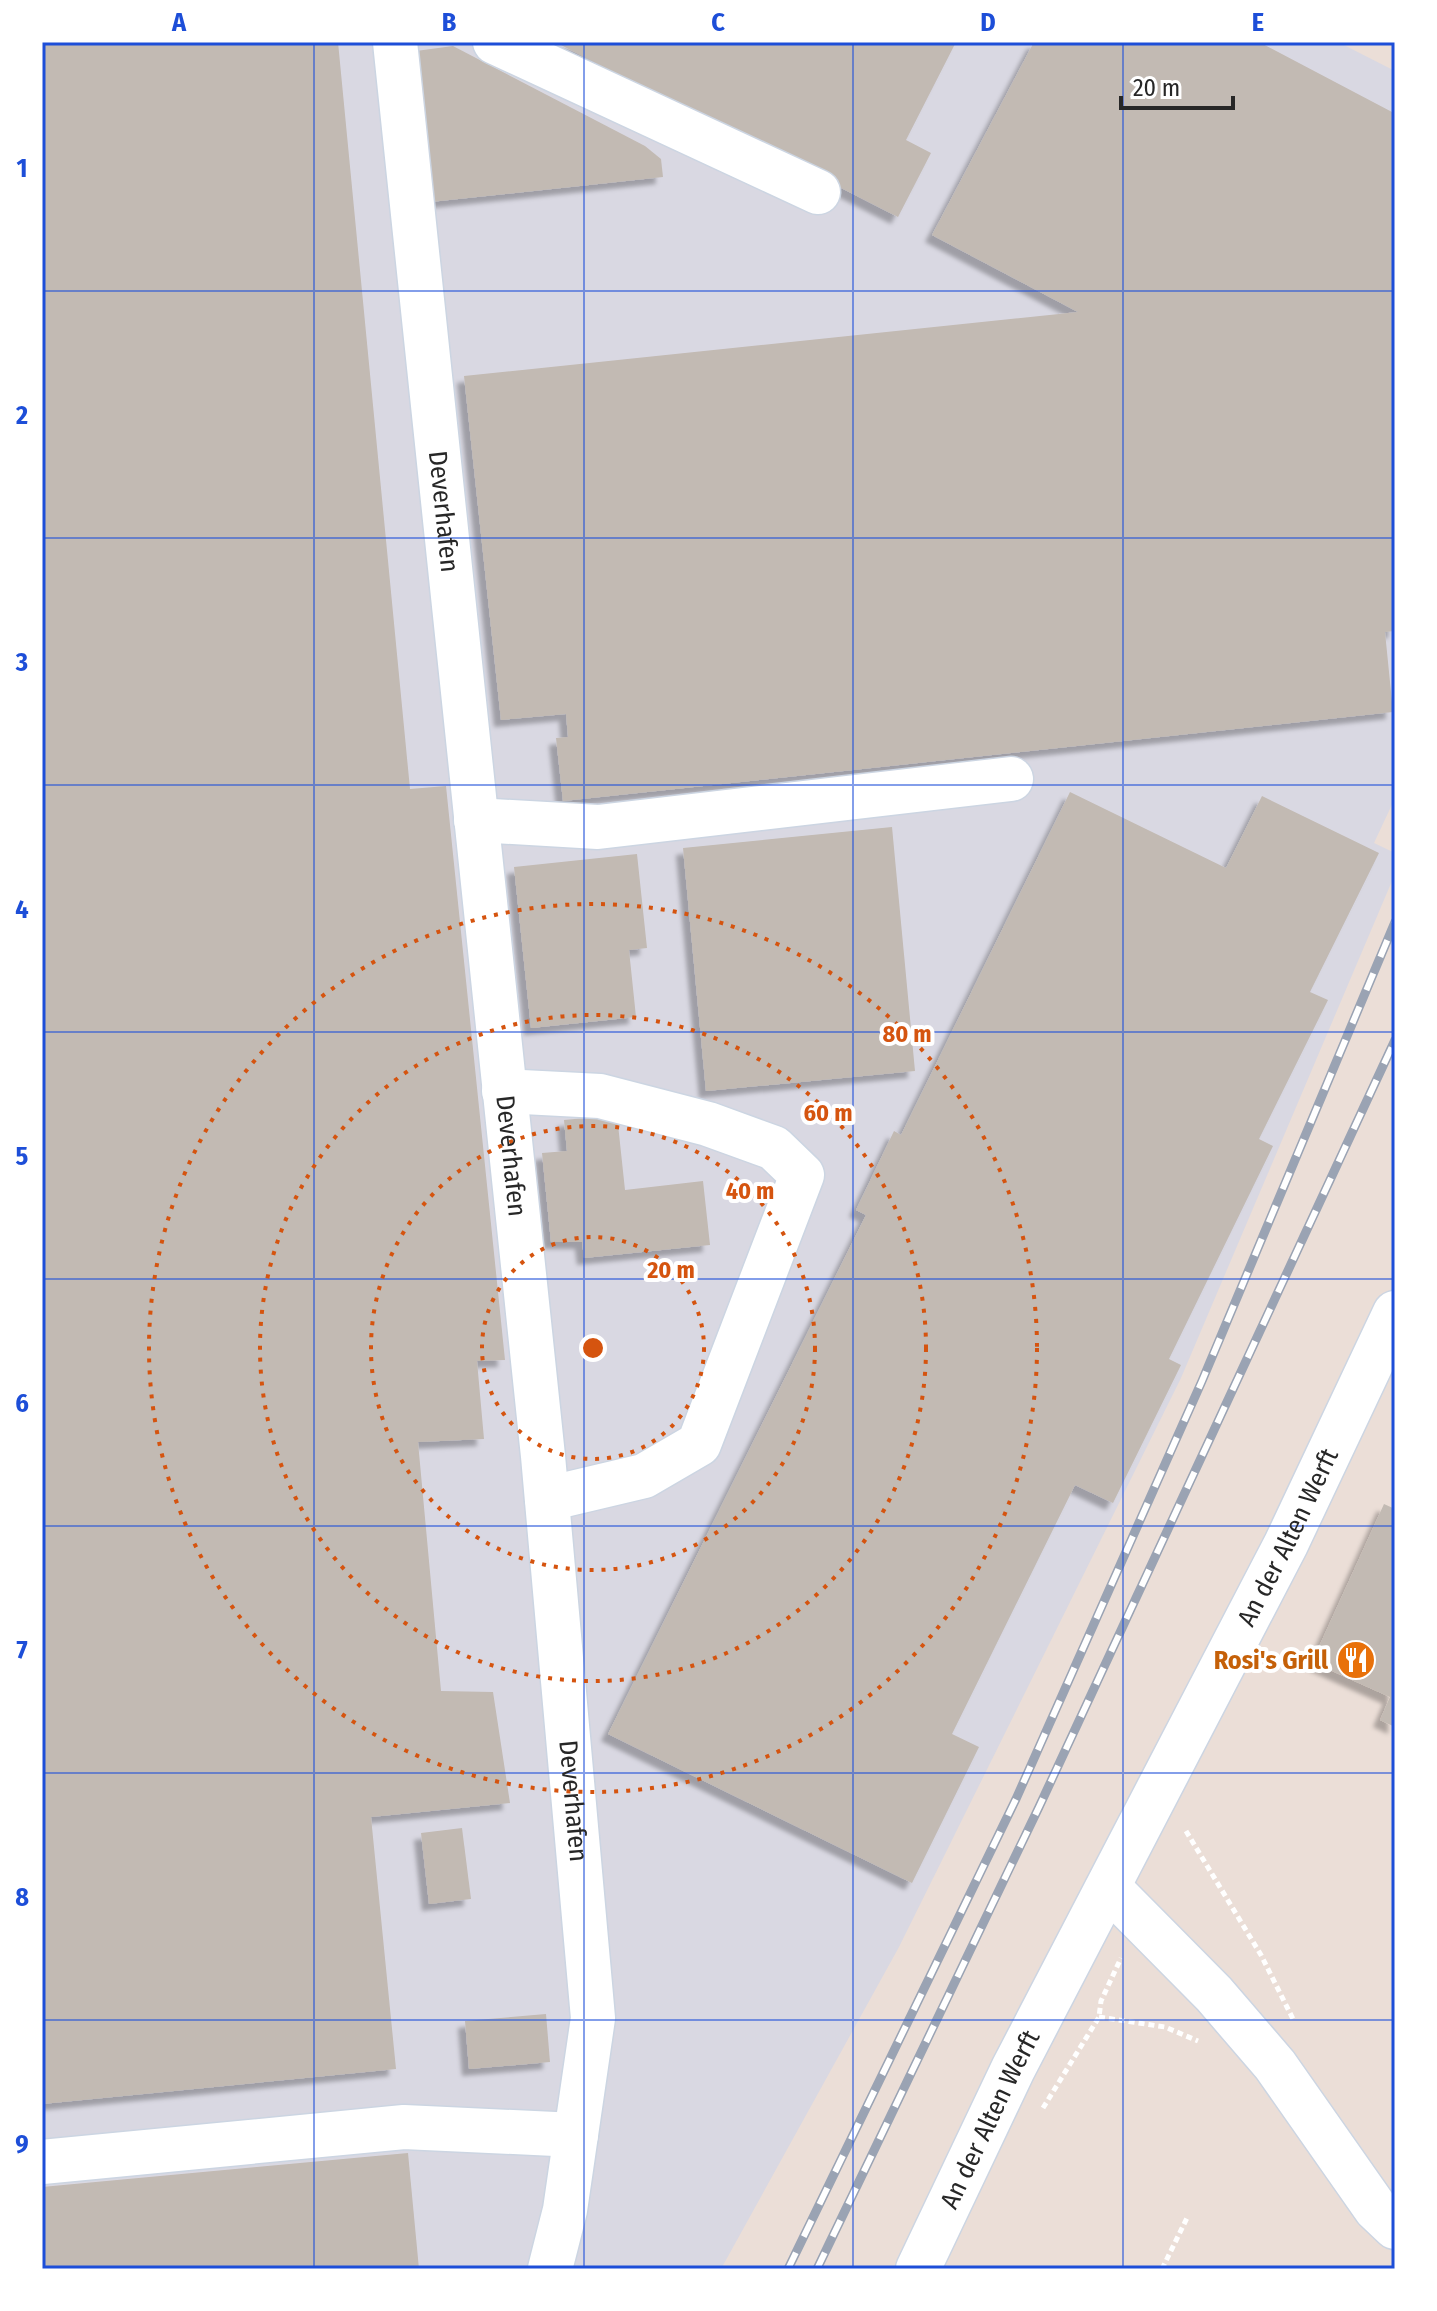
<svg xmlns="http://www.w3.org/2000/svg" width="1437" height="2311" font-family="'Fira Sans Condensed',sans-serif">
<style>
.industrial{fill:#d9d8e2}
.building{fill:#c2bab3;filter:url(#shadow)}
.lines{fill:none;stroke-linecap:round;stroke-linejoin:round}
.minor-casing{stroke:#ccd5e2;stroke-width:47}
.path{stroke:#fff;stroke-width:5;stroke-dasharray:6 4;stroke-linecap:butt}
.minor{stroke:#fff;stroke-width:44}
.rail-casing{stroke:#9aa3b3;stroke-width:9}
.rail{stroke:#fff;stroke-width:6;stroke-dasharray:18;stroke-linecap:butt}
.grid{fill:none;stroke:#1d4ed8;stroke-width:2;stroke-opacity:0.55}
.ring{fill:none;stroke:#d5540f;stroke-width:4;stroke-dasharray:4 8}
.labels{text-anchor:middle;dominant-baseline:central;stroke-width:8;stroke-linejoin:round;paint-order:stroke}
.street-label{font-size:26px;fill:#272727;stroke:#fff}
.food-label{font-size:26px;font-weight:bold;fill:#c56008;stroke:#fff;text-anchor:end}
.centre{fill:#d5540f;stroke:#fff;stroke-width:4}
.ring-label{font-size:24px;text-anchor:middle;font-weight:bold;fill:#d5540f;stroke:#fff;stroke-width:8;stroke-linejoin:round;paint-order:stroke}
.neatline{fill:none;stroke:#1d4ed8;stroke-width:3}
.grid-label{font-size:26px;text-anchor:middle;font-weight:bold;fill:#1d4ed8}
</style>
<defs>
<filter id="shadow"><feDropShadow dx="-7" dy="7" stdDeviation="2" flood-color="#0004"/></filter>
</defs>
<rect width="100%" height="100%" fill="#ebded7"/>
<path class="industrial" d="M42 42H1338L1395 71V798L1374 843 1395 853V874L1181 1378 899 1947 721 2269H42Z"/>
<g class="building">
<path d="M42 42H338L410 789 446 786 505 1360 477 1361 484 1439 418 1442 441 1691 493 1692 510 1803 371 1817 396 2069 42 2104Z"/>
<path d="M555 42H956L906 140 931 153 898 217Z"/>
<path d="M1034 42H1259L1392 112 1395 105V631L1385 632 1393 712 563 801 556 738 568 737 566 714 501 720 464 376 1078 312 932 235Z"/>
<path d="M453 46 645 146 661 159 663 177 430 202 416 51Z"/>
<path d="M1070 792 1226 868 1262 796 1379 853 1310 992 1328 1000 1259 1139 1273 1146 1169 1359 1181 1365 1113 1503 1075 1485 952 1734 979 1747 912 1883 608 1734 866 1215 856 1210 894 1131 901 1135Z"/>
<path d="M892 827 915 1071 706 1091 683 848Z"/>
<path d="M637 854 647 948 629 950 636 1017 531 1028 514 867Z"/>
<path d="M617 1115 625 1190 703 1181 710 1245 584 1258 582 1242H551L542 1153 567 1151 564 1120Z"/>
<path d="M1384 1504 1395 1509V1727L1380 1720 1390 1697 1312 1662Z"/>
<path d="M462 1828 471 1899 429 1904 421 1833Z"/>
<path d="M546 2014 550 2062 469 2069 465 2021Z"/>
<path d="M408 2153 419 2269H42V2187Z"/>
</g>
<g class="lines">
<g class="minor-casing">
<g id="minor">
<path id="s1" d="M395 42 543 1456 593 2018 565 2210 550 2269"/>
<path d="M495 42 818 192"/>
<path d="M476 820 598 827 1011 779"/>
<path d="M504 1091 600 1096 708 1124 774 1148 802 1175 699 1444 644 1476 547 1499"/>
<path d="M1109 1888 1214 1994 1275 2065 1376 2209 1395 2227"/>
<path d="M42 2162 404 2127 576 2135"/>
<path id="s2" d="M918 2269 1013 2069 1286 1544 1395 1313"/>
</g>
</g>
<g class="path">
<path d="M1186 1831 1261 1955 1294 2021"/>
<path d="M1099 2017 1165 2027 1198 2041"/>
<path d="M1043 2108 1099 2017 1101 2001 1121 1958"/>
<path d="M1162 2269 1188 2216"/>
</g>
<use href="#minor" class="minor"/>
<g class="rail-casing">
<g id="rail">
<path d="M788 2269 1016 1799 1202 1381 1395 922"/>
<path d="M817 2269 1039 1807 1395 1040"/>
</g>
</g>
<use href="#rail" class="rail"/>
</g>
<path class="grid" d="M314 42V2269M584 42V2269M853 42V2269M1123 42V2269M42 291H1395M42 538H1395M42 785H1395M42 1032H1395M42 1279H1395M42 1526H1395M42 1773H1395M42 2020H1395"/>
<g class="ring">
<circle cx="593" cy="1348" r="111"/>
<circle cx="593" cy="1348" r="222"/>
<circle cx="593" cy="1348" r="333"/>
<circle cx="593" cy="1348" r="444"/>
</g>
<defs>
<g id="restaurant-disc" transform="scale(2)"><circle r="9.5" fill="#e8710a" stroke="#fff"/><path d="M-5-6h1v4h1v-4h1v4h1v-4h1v5L-1.5 .5V6h-2V.5L-5-1ZM5-6V6H3V1.5H1.5Q1.5-4 5-6Z" fill="#fff"/></g>
</defs>
<g fill-rule="evenodd">
<use href="#restaurant-disc" x="1356" y="1660"/>
</g>
<g class="labels">
<g class="street-label">
<text stroke="none"><textPath href="#s1" startOffset="472">Deverhafen</textPath></text>
<text stroke="none"><textPath href="#s1" startOffset="1120">Deverhafen</textPath></text>
<text stroke="none"><textPath href="#s2" startOffset="820">An der Alten Werft</textPath></text>
<text stroke="none"><textPath href="#s1" startOffset="1768">Deverhafen</textPath></text>
<text stroke="none"><textPath href="#s2" startOffset="166">An der Alten Werft</textPath></text>
</g>
<g class="food-label">
<text x="1328" y="1660">Rosi's Grill</text>
</g>
</g>
<circle cx="593" cy="1348" r="12" class="centre"/>
<g class="ring-label">
<text x="907" y="1042">80 m</text>
<text x="828" y="1121">60 m</text>
<text x="750" y="1199">40 m</text>
<text x="671" y="1278">20 m</text>
</g>
<rect width="1437" height="2311" fill="none" stroke="#ffffff" stroke-width="88"/>
<path d="M1121 96v12h112v-12" fill="none" stroke="#272727" stroke-width="4"/>
<text x="1133" y="96" font-size="24" fill="#272727" stroke="#ffffff" stroke-width="6" paint-order="stroke">20 m</text>
<rect x="44" y="44" width="1349" height="2223" class="neatline"/>
<g class="grid-label">
<text x="179" y="31">A</text>
<text x="449" y="31">B</text>
<text x="718" y="31">C</text>
<text x="988" y="31">D</text>
<text x="1258" y="31">E</text>
<text x="22" y="177">1</text>
<text x="22" y="424">2</text>
<text x="22" y="671">3</text>
<text x="22" y="918">4</text>
<text x="22" y="1165">5</text>
<text x="22" y="1412">6</text>
<text x="22" y="1659">7</text>
<text x="22" y="1906">8</text>
<text x="22" y="2153">9</text>
</g>
</svg>
